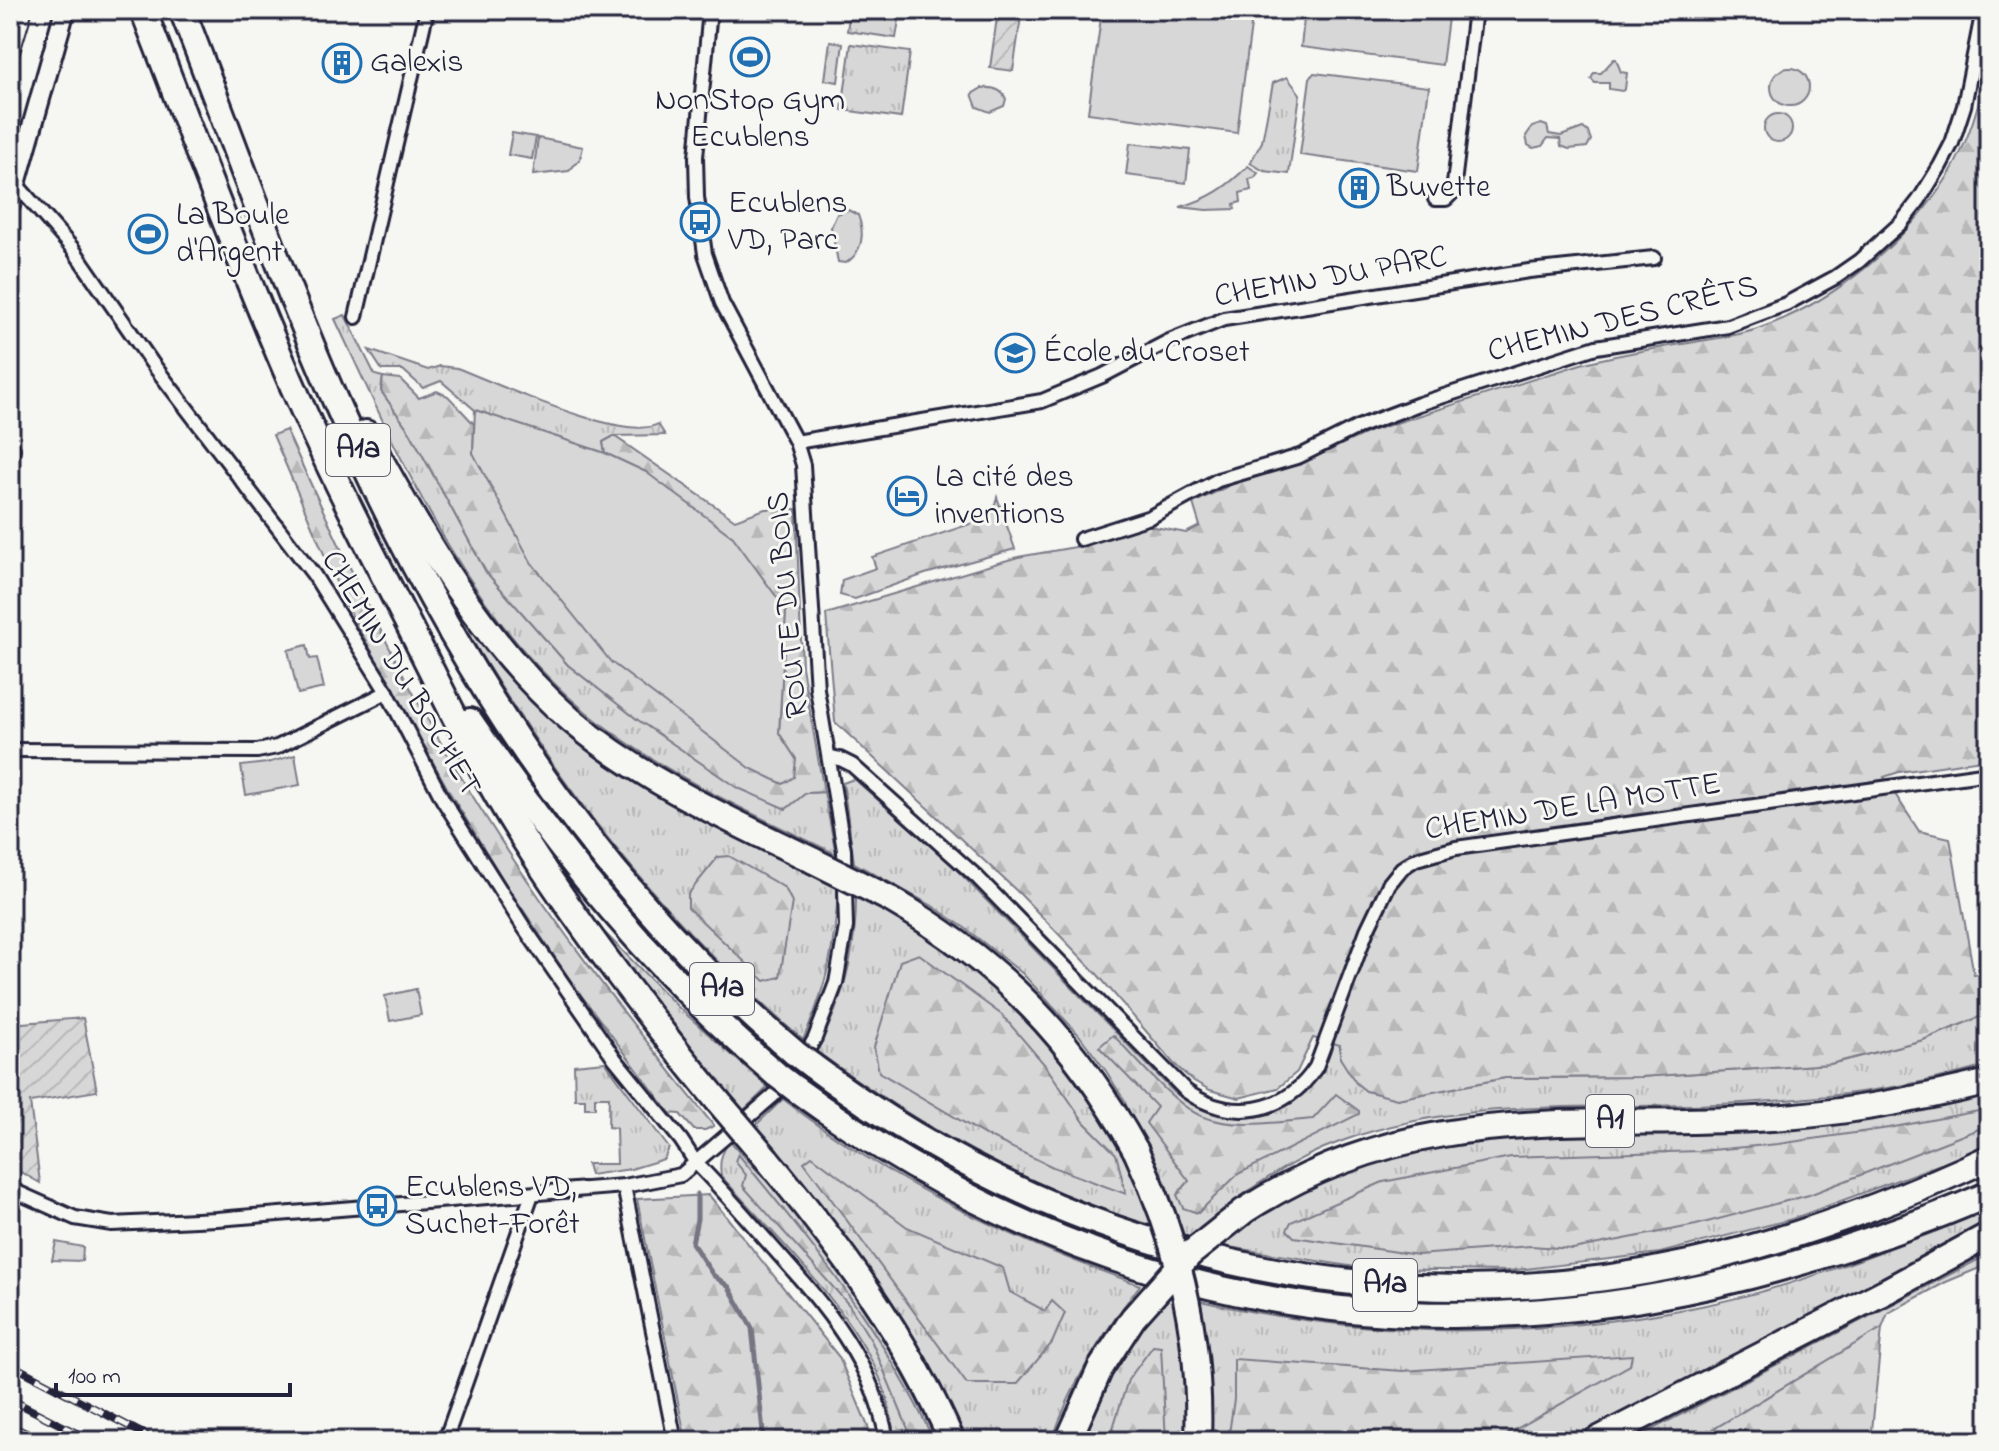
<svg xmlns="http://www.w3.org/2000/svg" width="1999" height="1451" font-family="'Indie Flower',sans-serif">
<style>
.grass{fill:url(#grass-tufts);stroke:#7c7c89;stroke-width:2}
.forest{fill:url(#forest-firs);stroke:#7c7c89;stroke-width:2}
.park{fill:#d7d7d7;stroke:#7c7c89;stroke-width:2}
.garden{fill:url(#garden-furrows);stroke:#7c7c89;stroke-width:2}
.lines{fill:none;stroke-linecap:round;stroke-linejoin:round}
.stream{stroke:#757583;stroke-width:5}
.minor-casing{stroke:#22223b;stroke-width:18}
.secondary-casing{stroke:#22223b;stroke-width:24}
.motorway-casing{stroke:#22223b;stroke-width:30}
.minor{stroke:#f6f6f2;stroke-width:12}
.secondary{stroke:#f6f6f2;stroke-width:18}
.motorway{stroke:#f6f6f2;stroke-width:24}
.tram{stroke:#22223b;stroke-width:2}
.rail-casing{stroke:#22223b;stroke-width:8}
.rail{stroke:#f6f6f2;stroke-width:5;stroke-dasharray:15;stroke-linecap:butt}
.motorway-bridge-casing{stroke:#22223b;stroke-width:30;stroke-linecap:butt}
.motorway-bridge{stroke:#f6f6f2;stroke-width:24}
.labels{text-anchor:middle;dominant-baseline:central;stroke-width:6;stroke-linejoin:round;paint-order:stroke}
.shield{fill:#f6f6f2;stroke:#626272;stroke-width:2}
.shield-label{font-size:30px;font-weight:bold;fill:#22223b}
.poi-label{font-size:32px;fill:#22223b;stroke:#f6f6f2;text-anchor:start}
.street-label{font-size:32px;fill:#22223b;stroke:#f6f6f2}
</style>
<defs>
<pattern id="grass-tufts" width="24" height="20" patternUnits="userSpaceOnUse" patternTransform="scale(2)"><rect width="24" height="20" fill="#d7d7d7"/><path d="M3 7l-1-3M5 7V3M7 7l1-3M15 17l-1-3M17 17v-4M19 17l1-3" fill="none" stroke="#b8b8b9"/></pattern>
<pattern id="forest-firs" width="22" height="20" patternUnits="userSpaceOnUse" patternTransform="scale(2)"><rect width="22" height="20" fill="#d7d7d7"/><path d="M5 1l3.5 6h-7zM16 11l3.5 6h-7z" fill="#b8b8b9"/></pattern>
<pattern id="garden-furrows" width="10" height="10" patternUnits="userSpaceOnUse" patternTransform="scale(2)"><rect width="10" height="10" fill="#d7d7d7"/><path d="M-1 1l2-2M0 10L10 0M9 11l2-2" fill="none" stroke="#b8b8b9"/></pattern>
</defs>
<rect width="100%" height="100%" fill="#f6f6f2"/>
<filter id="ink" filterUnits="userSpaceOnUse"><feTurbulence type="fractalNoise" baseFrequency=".0125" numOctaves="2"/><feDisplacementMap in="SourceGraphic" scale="16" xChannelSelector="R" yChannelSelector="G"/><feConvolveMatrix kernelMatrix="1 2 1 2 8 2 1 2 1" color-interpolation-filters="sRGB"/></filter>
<g filter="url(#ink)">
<g class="grass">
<path d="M850 10H927L926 17 900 14 896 38 847 31Z"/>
<path d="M830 41 843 43 838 82 825 80Z"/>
<path d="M851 44 910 52 901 118 842 110Z"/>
<path d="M1287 77 1300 94 1289 174 1264 171 1250 163 1262 142 1273 83Z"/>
<path d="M345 315 375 375 383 377 381 391 410 432 486 572 568 665 638 720 806 793 824 792 836 854C747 811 655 771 579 706 462 606 399 455 335 319Z"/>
<path d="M369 350 428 370 440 366 457 368C496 383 624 443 658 424L665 435 614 436 603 442 605 453 475 410 441 381 423 388 403 370H382Z"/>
<path d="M461 615 499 665 535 704 538 702 838 885C836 943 827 987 803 1040 657 916 555 781 458 617Z"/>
<path d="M854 779 949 862 1175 1093C1242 1138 1305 1121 1330 1042L1341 1045 1397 1099 1505 1078 1640 1077 1830 1064 1923 1040 1989 1013V1065C1903 1091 1809 1100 1719 1104 1594 1110 1466 1097 1345 1140 1283 1161 1232 1201 1182 1243L1124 1100 1106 1071 1079 1035 1023 974 965 928 931 905 854 863 843 783Z"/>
<path d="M856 893 938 939 1019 1006 1082 1082 1126 1157 1159 1228C1033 1191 921 1128 816 1051 844 1001 857 950 856 893Z"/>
<path d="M604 932 678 1007 768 1087 742 1112 601 934Z"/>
<path d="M605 1062 669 1148 664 1159 631 1169 590 1175 587 1164H617L616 1128 608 1127 609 1097H595V1108H585V1099H575L574 1065Z"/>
<path d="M1989 1091V1142L1957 1158 1792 1219 1660 1253 1508 1271 1368 1269 1216 1245C1245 1225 1274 1203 1305 1188 1362 1160 1423 1148 1484 1138Z"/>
<path d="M783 1099C891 1183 1012 1240 1140 1285 1103 1332 1071 1383 1052 1441H963L754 1127Z"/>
<path d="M730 1141C752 1165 775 1189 795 1214 852 1283 899 1360 937 1441H895C892 1427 891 1412 887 1398 864 1319 775 1237 721 1176 719 1161 721 1153 730 1141Z"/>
<path d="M1989 1206V1223L1854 1297 1571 1441H1080L1103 1385 1139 1328 1167 1293C1344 1338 1512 1342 1691 1308 1793 1289 1895 1248 1989 1206Z"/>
<path d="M1989 1254V1264L1946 1282 1888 1313 1882 1328 1694 1441H1630Z"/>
</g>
<g class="forest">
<path d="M1989 64V759L1899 772 1884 777 1919 831 1950 838 1974 975 1989 972V1013L1923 1040 1830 1064 1640 1077 1505 1078 1397 1099 1366 1091 1356 1083 1340 1058V1045L1313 1038 1297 1072 1278 1088 1239 1098 1210 1090 1192 1080 1174 1064 1098 975 1020 894 835 722 826 614 1018 557 1081 546 1145 525 1186 533 1200 526 1193 503 1245 478 1299 464 1371 431 1581 364C1619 354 1656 348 1695 342 1716 338 1739 336 1760 328 1836 301 1908 241 1950 173 1970 139 1979 102 1989 64Z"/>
<path d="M383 377 400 379 419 398 437 391 448 396 474 424 473 453 796 759 779 733 786 610 646 472 605 453 603 442 614 436 735 520 765 509H796L802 667 824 792 806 793 786 809 736 787 638 720 568 665 486 572 410 432 381 391Z"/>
<path d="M286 430C345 559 404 688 480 808 550 920 631 1023 714 1126L705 1130H694L680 1114 670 1113 575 987 507 886 450 793 345 603 273 435Z"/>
<path d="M997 497 1015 549 925 574 855 599 840 595 842 580 876 568 872 557 985 519 993 511Z"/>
<path d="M729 856 785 888 792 902 780 977 765 981 688 908V894L718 857Z"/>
<path d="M919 954 1002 1015 1045 1065 1084 1122 1116 1154 1126 1194 1053 1167 985 1135 879 1072 874 1047 900 961Z"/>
<path d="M1113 1035C1136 1058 1172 1103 1201 1116 1235 1130 1277 1122 1313 1119L1336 1094 1359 1111V1114L1238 1174 1198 1213 1183 1208 1177 1195 1189 1181 1146 1123 1157 1107 1099 1047Z"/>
<path d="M1989 1109V1125L1809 1195 1696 1225 1573 1249 1531 1246 1418 1255 1294 1237 1287 1230 1291 1222 1383 1182 1511 1157 1700 1151 1778 1144 1889 1128Z"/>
<path d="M738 1154C815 1247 883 1331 934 1441H913L872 1342 849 1305 743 1186 746 1175 735 1161Z"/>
<path d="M812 1156 907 1227 1003 1268 1010 1292 1045 1311 1052 1301 1065 1313 1052 1343 1017 1384H967L804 1162Z"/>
<path d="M709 1195 839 1357 874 1441H686L637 1199Z"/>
<path d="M1882 1328 1871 1441H1694L1860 1341Z"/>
<path d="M1153 1346 1161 1347 1166 1441H1109L1128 1380Z"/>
<path d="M1632 1355 1630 1365 1495 1441H1228L1234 1399V1359L1403 1371Z"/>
</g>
<g class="park">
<path d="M1102 10H1253L1237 133 1088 113Z"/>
<path d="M1305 10H1449L1442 65 1301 47Z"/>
<path d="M1614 59H1616L1621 72 1627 73 1625 89 1622 91 1609 89V83H1595L1591 79 1594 73H1601Z"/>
<circle cx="1790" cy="87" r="19"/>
<path d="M1314 73 1429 87 1418 171 1300 155 1310 78Z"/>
<path d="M982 88C992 87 1002 89 1006 99L1004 106 990 112 977 107 972 94Z"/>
<circle cx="1778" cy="128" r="14"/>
<path d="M1541 124 1547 126 1549 134 1561 136 1583 128 1588 132 1591 140 1587 147 1569 149 1561 146 1560 139 1548 138 1542 146 1533 148 1528 145 1526 136 1532 127Z"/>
<path d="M512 133 536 137 532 159 508 155Z"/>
<path d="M538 138 583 147 580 159 569 171 533 175Z"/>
<path d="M1130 143 1190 150 1186 183 1126 175Z"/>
<path d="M1248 166 1258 173 1254 178 1249 179 1251 190 1240 193 1241 202 1234 204 1235 209 1206 210 1180 207C1209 199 1227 187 1248 166Z"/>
<path d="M848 210 858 215C865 233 863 252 846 263L838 262 831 227 837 214Z"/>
<path d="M475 410 605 453 646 472 733 537 786 610 779 733 796 759 794 777 783 784 750 768 611 662 531 562 473 453Z"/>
<path d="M307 645 310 659 317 658 324 688 298 694 288 650Z"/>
<path d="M295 755 300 785 246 795 241 766 267 763Z"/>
<path d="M416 989 421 1015 390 1021 385 996Z"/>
<path d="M56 1242 83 1247 82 1261 52 1260Z"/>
</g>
<g class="garden">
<path d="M998 10H1022L1013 71 990 68Z"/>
<path d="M83 1018 97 1091 30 1102 40 1183 10 1166V1024Z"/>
</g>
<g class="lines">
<path class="stream" d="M697 1194V1219L692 1243 713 1275 729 1287 752 1328 764 1441"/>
<g class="minor-casing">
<g id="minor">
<path d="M16 184 73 249 152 363 314 575 387 692 443 800 523 926 615 1059 681 1140 696 1163C723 1190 748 1220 774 1249 825 1306 874 1362 887 1441"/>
<path d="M1435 199H1446L1453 192 1475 10"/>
<path d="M356 317 427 10"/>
<path d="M796 442 1042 401 1102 376 1169 341 1224 319 1529 271 1654 258"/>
<path d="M10 456 13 449"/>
<path d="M1081 539 1150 517 1218 480 1300 456 1358 427 1419 404 1596 347 1728 326 1786 304 1836 277 1859 261 1901 223 1919 200 1940 166 1952 143 1964 106 1983 10"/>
<path d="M10 750 257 751 277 747 387 692"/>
<path d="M830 757 840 759 852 765 977 877 1186 1091C1230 1123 1286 1114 1316 1067L1367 930 1389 884 1402 868 1416 859 1456 848 1989 773"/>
<path d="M624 1186 675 1441"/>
<path d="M10 1189 75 1218 112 1224 217 1219 624 1186 681 1175 773 1096 796 1071 815 1038 836 983 846 927 844 850 817 689 803 465 796 442 722 303 705 254 697 197 696 157 710 10"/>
<path d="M445 1441 532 1194"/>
</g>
</g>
<g class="secondary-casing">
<path id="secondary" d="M10 205 65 10"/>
</g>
<g class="motorway-casing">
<g id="motorway">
<path d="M143 10C196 145 246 282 305 414 335 481 368 545 401 610 440 686 475 763 521 835 580 928 647 1015 717 1100"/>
<path d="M182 10C233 140 279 272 335 400 445 651 583 874 795 1053"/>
<path d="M366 433C421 536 482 643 571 720 643 781 730 820 814 861"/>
<path d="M470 721C563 858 651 968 777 1075"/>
<path d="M890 899C1001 963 1074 1039 1136 1151"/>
<path d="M811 1065C1068 1257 1378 1332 1694 1262 1796 1239 1894 1202 1989 1158"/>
<path d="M794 1088C1117 1325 1468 1373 1846 1248 1894 1232 1943 1215 1989 1194"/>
<path d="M767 1159C839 1246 907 1336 952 1441"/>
<path d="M1244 1211C1412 1102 1567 1128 1755 1119 1834 1115 1912 1101 1989 1082"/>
<path d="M1068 1441 1100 1369 1133 1318"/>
<path d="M1595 1441 1888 1290 1989 1235"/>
</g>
</g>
<use href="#minor" class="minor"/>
<use href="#secondary" class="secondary"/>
<use href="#motorway" class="motorway"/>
<path class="tram" d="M10 86 33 10"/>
<g class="rail-casing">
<g id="rail">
<path d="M10 1364 157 1441"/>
<path d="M10 1399 92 1441"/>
<path d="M10 1425 42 1441"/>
</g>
</g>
<use href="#rail" class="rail"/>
<g class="motorway-bridge-casing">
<g id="motorway-bridge">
<path d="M814 861 890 899"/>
<path d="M795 1053 811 1065"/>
<path d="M777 1075 794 1088"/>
<path d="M717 1100 767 1159"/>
<path d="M1136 1151C1179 1243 1202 1339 1198 1441"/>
<path d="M1133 1318 1190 1254 1244 1211"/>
</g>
</g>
<use href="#motorway-bridge" class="motorway-bridge"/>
</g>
</g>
<defs>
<g id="stadium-ring" transform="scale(2)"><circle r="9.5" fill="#f6f6f2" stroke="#1f6fb2" stroke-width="1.5"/><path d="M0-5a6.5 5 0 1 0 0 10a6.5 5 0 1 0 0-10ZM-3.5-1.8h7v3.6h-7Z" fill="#1f6fb2"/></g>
<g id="building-ring" transform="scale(2)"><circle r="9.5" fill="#f6f6f2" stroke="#1f6fb2" stroke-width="1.5"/><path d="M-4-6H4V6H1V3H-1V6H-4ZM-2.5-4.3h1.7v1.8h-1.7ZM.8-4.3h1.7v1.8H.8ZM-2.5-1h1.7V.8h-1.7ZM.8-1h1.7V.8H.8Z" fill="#1f6fb2"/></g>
<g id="bus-ring" transform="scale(2)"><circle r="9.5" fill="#f6f6f2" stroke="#1f6fb2" stroke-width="1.5"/><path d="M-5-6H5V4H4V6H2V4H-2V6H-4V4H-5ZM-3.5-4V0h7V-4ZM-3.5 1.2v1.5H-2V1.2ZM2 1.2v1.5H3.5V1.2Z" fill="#1f6fb2"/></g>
<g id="school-ring" transform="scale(2)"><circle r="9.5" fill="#f6f6f2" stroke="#1f6fb2" stroke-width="1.5"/><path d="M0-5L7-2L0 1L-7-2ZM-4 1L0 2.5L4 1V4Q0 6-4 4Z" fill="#1f6fb2"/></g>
<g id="hotel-ring" transform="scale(2)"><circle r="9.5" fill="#f6f6f2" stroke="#1f6fb2" stroke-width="1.5"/><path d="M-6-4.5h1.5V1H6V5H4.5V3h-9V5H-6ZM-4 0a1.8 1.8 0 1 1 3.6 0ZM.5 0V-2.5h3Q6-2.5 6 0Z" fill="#1f6fb2"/></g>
</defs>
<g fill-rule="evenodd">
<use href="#stadium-ring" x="750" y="57"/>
<use href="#building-ring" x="342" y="63"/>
<use href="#building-ring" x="1359" y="188"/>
<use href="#bus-ring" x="700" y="222"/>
<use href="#stadium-ring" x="148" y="234"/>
<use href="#school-ring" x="1015" y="353"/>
<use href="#hotel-ring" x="907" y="496"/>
<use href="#bus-ring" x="377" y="1206"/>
</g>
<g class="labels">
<g class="shield">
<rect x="326" y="424" width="64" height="52" rx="6"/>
<rect x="690" y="963" width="64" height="52" rx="6"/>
<rect x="1586" y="1095" width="48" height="52" rx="6"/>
<rect x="1353" y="1259" width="64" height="52" rx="6"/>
</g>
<g class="shield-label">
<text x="358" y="450">A1a</text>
<text x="722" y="989">A1a</text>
<text x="1610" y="1121">A1</text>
<text x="1385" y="1285">A1a</text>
</g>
<g class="poi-label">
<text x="370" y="63">Galexis</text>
<text x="750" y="101" text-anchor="middle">NonStop Gym<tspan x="750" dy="37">Ecublens</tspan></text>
<text x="1387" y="188">Buvette</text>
<text x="728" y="204">Ecublens<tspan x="728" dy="37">VD, Parc</tspan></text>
<text x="176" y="216">La Boule<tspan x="176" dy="37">d'Argent</tspan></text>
<text x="1043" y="353">École du Croset</text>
<text x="935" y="478">La cité des<tspan x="935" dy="37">inventions</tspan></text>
<text x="405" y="1188">Ecublens VD,<tspan x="405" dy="37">Suchet-Forêt</tspan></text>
</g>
<g class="street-label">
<text transform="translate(1331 278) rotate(-10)">CHEMIN DU PARC</text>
<text transform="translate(1623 320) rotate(-14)">CHEMIN DES CRÊTS</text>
<text transform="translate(789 605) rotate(-95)">ROUTE DU BOIS</text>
<text transform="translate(400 674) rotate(59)">CHEMIN DU BOCHET</text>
<text transform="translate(1573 808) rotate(-9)">CHEMIN DE LA MOTTE</text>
</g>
</g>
<rect width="1999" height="1451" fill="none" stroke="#f6f6f2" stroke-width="40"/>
<rect x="20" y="20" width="1959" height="1411" fill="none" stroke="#22223b" stroke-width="3" filter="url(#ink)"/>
<path d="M56 1383v12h234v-12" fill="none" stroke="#22223b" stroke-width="4"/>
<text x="68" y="1383" font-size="24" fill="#22223b" stroke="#f6f6f2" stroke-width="6" paint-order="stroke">100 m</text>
</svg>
